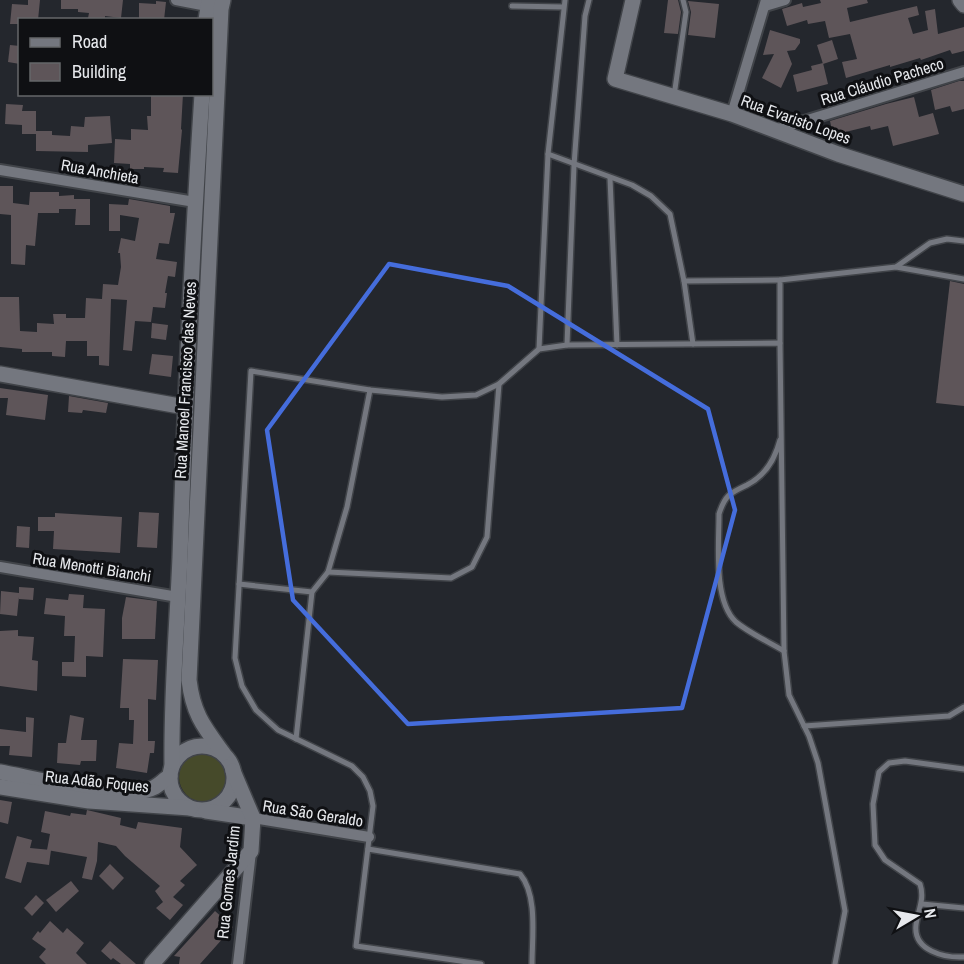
<svg xmlns="http://www.w3.org/2000/svg" width="964" height="964" font-family="'Archivo Narrow',sans-serif">
<style>
.green{fill:#464a2a}
.building{fill:#5e5559}
.lines{fill:none;stroke-linecap:round;stroke-linejoin:round}
.lane-casing{stroke:#414449;stroke-width:8}
.street-casing{stroke:#414449;stroke-width:14}
.secondary-casing{stroke:#414449;stroke-width:18}
.lane{stroke:#74777f;stroke-width:5}
.street{stroke:#74777f;stroke-width:10}
.secondary{stroke:#74777f;stroke-width:15}
.marked{fill:none;stroke:#456ddc;stroke-width:4.5;stroke-linejoin:round}
.labels{text-anchor:middle;dominant-baseline:central;stroke-width:6;stroke-linejoin:round;paint-order:stroke}
.street-label{font-size:16px;fill:#e7e9ed;stroke:#0f1013}
</style>
<rect width="100%" height="100%" fill="#24272d"/>
<circle class="green" cx="204" cy="777" r="25"/>
<g class="building">
<path d="M28 0H40L38 20H20V24H10L12 4 28 5Z"/>
<path d="M61 0H123L121 18 105 16V19L88 18 89 13 78 12V9H61Z"/>
<path d="M668 0H678L681 12 678 34 664 33Z"/>
<path d="M820 0H867L868 3 847 8 850 22 917 6 919 15 908 18 913 34 928 30 925 11 935 9 938 34 964 27V51L952 54 950 50 921 60 920 58 890 67V65L846 78 842 62 857 59 850 34 829 38 825 21 808 24 807 20 787 26 782 9 802 3 803 7 821 3Z"/>
<path d="M156 1 166 2 164 20H139V3L156 4Z"/>
<path d="M688 1 719 4 715 38 688 35 691 12Z"/>
<path d="M770 30 800 39V43L795 50 787 51 792 64 781 88 762 78 774 54 763 55Z"/>
<path d="M832 40 838 59 823 64 817 45Z"/>
<path d="M10 45 20 46V64L8 62Z"/>
<path d="M823 63 828 84 797 92 793 75 812 70 811 66Z"/>
<path d="M959 81H964V109L952 112 950 106 935 110 931 90Z"/>
<path d="M151 94H183L181 129 182 130 178 173 163 172 164 168 144 167V169H130V164L114 163 115 139 131 140V129L148 130 147 116H151Z"/>
<path d="M914 97 919 117 933 113 939 134 893 146 888 126 871 130 870 126 833 135 830 121 886 104Z"/>
<path d="M6 104 23 105 22 111H36V134H22V125L5 124Z"/>
<path d="M110 116 112 143 88 145V152L36 151V131H52V135L70 136 71 126 84 127 85 117Z"/>
<path d="M0 186H13V203L29 205 30 192H59V196L74 195V199H90V225H75L76 209H59V213H38L35 246 26 245 25 265 11 264V215L0 214Z"/>
<path d="M129 199 170 206V213H175L169 244 159 243 156 259 177 262 175 277 168 276 165 293H167L165 308 153 307 151 322 135 321 132 351 123 350 127 300 111 299 109 366 99 365V356H87V341H66L65 357 52 356V352H22V349L0 347V297H19L20 331 37 332V323L54 324 53 314H66V318H85L86 298 102 299 103 284 118 285 121 267 120 253H118L121 238 135 241 139 218 120 215V231H109V204L128 205Z"/>
<path d="M950 281 964 284V406L936 403Z"/>
<path d="M152 323 168 325 166 340 151 338Z"/>
<path d="M152 354 173 356 171 377 149 374Z"/>
<path d="M0 388 48 395 45 420 6 415 8 398H0Z"/>
<path d="M69 396 108 403 106 413 83 410 82 413 68 412Z"/>
<path d="M139 512 159 513 157 548 137 547Z"/>
<path d="M55 513 122 517 120 553 53 549 54 531H38V517H55Z"/>
<path d="M17 526 30 527 29 548 16 547Z"/>
<path d="M19 587 34 588 33 600 19 599V597L17 616 0 614 1 591 19 593Z"/>
<path d="M69 594 84 595 83 608 105 609 103 657 86 656V677L62 676V662H74L75 636H64L65 616 44 614 46 598 68 600Z"/>
<path d="M126 597 157 601 155 639H122V618Z"/>
<path d="M18 630V636L34 637 32 660 38 661 37 691 0 686V631Z"/>
<path d="M123 659 158 660 156 700 148 699V741H155L154 753H150L147 773 116 768 119 743 133 744 134 720H129V708H120Z"/>
<path d="M70 715 84 718 81 740H97L96 761H81L80 765 57 763 58 743H66Z"/>
<path d="M26 717 34 718 32 757 9 755 10 746H0V729L26 732Z"/>
<path d="M0 800 12 802 8 824 0 822Z"/>
<path d="M87 810 121 818 120 825 136 829 138 822 182 828 180 847 197 865 180 881 185 885 173 897 183 905 170 920 156 908 163 902 155 891 160 886 125 856 116 846 98 842 97 861 92 880 82 878 87 857 47 850 50 834 41 832 45 811 70 816 71 813 86 815Z"/>
<path d="M17 836 32 840 30 848 51 850 49 865 27 862 21 883 5 878Z"/>
<path d="M110 864 124 878 113 890 99 876Z"/>
<path d="M71 881 79 891 56 912 46 900Z"/>
<path d="M36 895 44 903 32 916 24 908Z"/>
<path d="M215 911 233 927 200 964H179L180 957 174 956Z"/>
<path d="M50 921 63 933 67 928 84 943 76 953 87 964H46L39 957 46 949 32 939 38 931 40 933Z"/>
<path d="M110 941 120 950 136 964H121L113 958 111 960 101 951Z"/>
</g>
<g class="lines">
<g class="lane-casing">
<g id="lane">
<path d="M512 6 563 7"/>
<path d="M674 96 686 12 683 0"/>
<path d="M548 154 632 185 651 196 670 214 684 281 693 344"/>
<path d="M610 178 617 345"/>
<path d="M896 267 964 279"/>
<path d="M684 281 780 280"/>
<path d="M780 343V280L896 267 930 243 947 239 964 241"/>
<path d="M567 345 574 165 585 16 589 0"/>
<path d="M539 349 548 154 565 0"/>
<path d="M780 440C775 459 765 476 747 485 730 493 725 495 719 514 719 544 713 601 736 622 749 633 769 642 784 651"/>
<path d="M328 572 451 578 472 567 487 537 499 384"/>
<path d="M239 584 312 592"/>
<path d="M804 726 949 716 964 707"/>
<path d="M296 739 312 592 328 572 347 507 370 390"/>
<path d="M964 769 905 761 889 763 879 772 873 804 875 845 885 860 920 884C925 899 918 910 916 925 913 951 945 958 964 957"/>
<path d="M368 849 520 874C538 895 532 938 532 964"/>
<path d="M922 904 964 908"/>
<path d="M481 964 356 946 373 806 370 791 363 777 352 766 278 730 256 710 242 686 235 658 251 371 370 390 442 397 476 395 499 384 539 349 567 345 780 343 784 651 789 695 809 736 818 763 845 911 835 964"/>
</g>
</g>
<g class="street-casing">
<g id="street">
<path d="M176 0 207 6"/>
<path d="M765 6 785 0"/>
<path d="M732 114 766 0"/>
<path d="M775 130 964 72"/>
<path d="M0 170 195 202"/>
<path d="M0 567 178 597"/>
<path d="M253 818 369 837"/>
<path d="M238 964 251 852"/>
</g>
</g>
<g class="secondary-casing">
<g id="secondary">
<path d="M633 0 615 79 732 114 838 154 964 194"/>
<path d="M960 0 964 5"/>
<path d="M206 20 209 0"/>
<path d="M0 374 185 407"/>
<circle cx="202" cy="778" r="32"/>
<path d="M223 753C204 727 193 714 189 680L221 9 223 0"/>
<path d="M172 766C171 696 177 627 180 557 185 403 192 249 202 94"/>
<path d="M0 772C34 778 127 803 155 787 160 784 165 779 170 776"/>
<path d="M0 787 89 801 190 808"/>
<path d="M206 811 253 818"/>
<path d="M152 964 251 851 253 818 233 771"/>
</g>
</g>
<use href="#lane" class="lane"/>
<use href="#street" class="street"/>
<use href="#secondary" class="secondary"/>
</g>
<path class="marked" d="M389 264 508 286 708 409 735 510 682 708 408 724 293 600 267 430Z"/>
<g class="labels">
<g class="street-label">
<text transform="translate(882 81) rotate(-17)">Rua Cláudio Pacheco</text>
<text transform="translate(796 119) rotate(20)">Rua Evaristo Lopes</text>
<text transform="translate(100 171) rotate(10)">Rua Anchieta</text>
<text transform="translate(185 380) rotate(-87)">Rua Manoel Francisco das Neves</text>
<text transform="translate(92 567) rotate(9)">Rua Menotti Bianchi</text>
<text transform="translate(97 781) rotate(6)">Rua Adão Foques</text>
<text transform="translate(313 813) rotate(9)">Rua São Geraldo</text>
<text transform="translate(228 882) rotate(-84)">Rua Gomes Jardim</text>
</g>
</g>
<rect x="18" y="18" width="195" height="78" fill="#0f1013" stroke="#65676a" stroke-width="1.5"/>
<rect x="30" y="38" width="30" height="9" fill="#74777f" stroke="#65676a" stroke-width="1.5"/>
<text x="72" y="48" font-size="18" fill="#e7e9ed">Road</text>
<rect x="30" y="63" width="30" height="18" fill="#5e5559" stroke="#65676a" stroke-width="1.5"/>
<text x="72" y="78" font-size="18" fill="#e7e9ed">Building</text>
<g transform="translate(916 916) rotate(80)" stroke="#0f1013" stroke-width="4.5" paint-order="stroke">
<path d="M0-4.5L10 22L0 15L-10 22Z" fill="#e7e9ed"/>
<text y="-9" font-size="16" font-weight="bold" text-anchor="middle" fill="#e7e9ed">N</text>
</g>
</svg>
